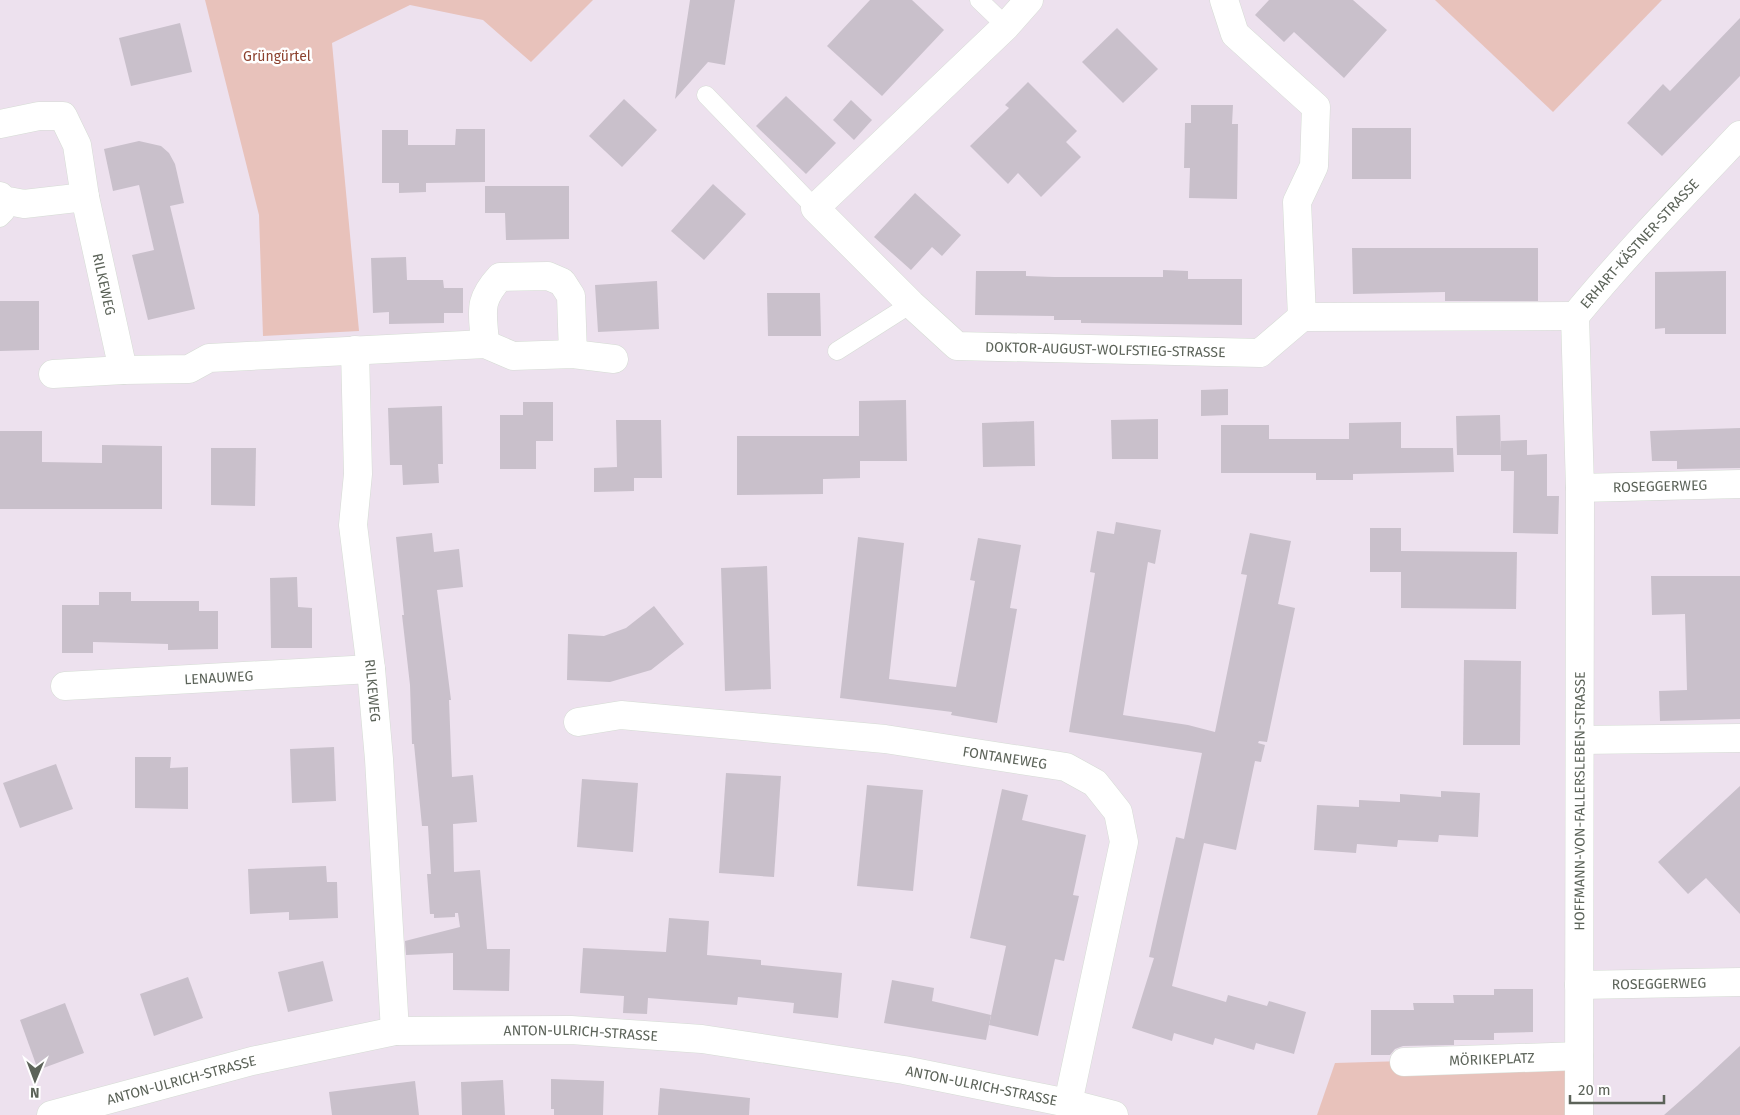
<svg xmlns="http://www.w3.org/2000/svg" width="1740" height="1115" font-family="'Fira Sans',sans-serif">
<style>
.green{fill:#e8c2bb}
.building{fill:#c9c0cb}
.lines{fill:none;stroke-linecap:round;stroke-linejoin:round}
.lane-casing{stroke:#d5dcd4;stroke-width:19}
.street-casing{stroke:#d5dcd4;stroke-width:29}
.lane{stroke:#fff;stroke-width:18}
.street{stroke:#fff;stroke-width:28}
.labels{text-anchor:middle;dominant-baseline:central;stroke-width:5;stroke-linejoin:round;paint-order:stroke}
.park-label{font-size:14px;fill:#8d422f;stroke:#fff}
.street-label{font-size:14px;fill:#5c6359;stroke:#fff}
</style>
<rect width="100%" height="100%" fill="#ede1ee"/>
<g class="green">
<path d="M205 0H593L531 62 483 20 410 5 332 43 359 331 263 336 259 215Z"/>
<path d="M1435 0H1662L1553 112Z"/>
<path d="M1579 1056V1115H1317L1335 1063Z"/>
</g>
<g class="building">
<path d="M690 0H735L725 65 708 62 675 99Z"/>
<path d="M870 0H912L944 30 882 96 827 46Z"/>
<path d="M1269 0H1353L1387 30 1344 78 1294 32 1284 42 1255 15Z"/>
<path d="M1740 18V76L1662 156 1627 123 1663 84 1670 91Z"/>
<path d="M180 23 192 72 131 86 119 38Z"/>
<path d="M1117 28 1158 69 1123 103 1082 62Z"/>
<path d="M1028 82 1077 131 1066 142 1081 157 1041 197 1018 173 1008 184 970 146 1009 108 1005 105Z"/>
<path d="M786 96 836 143 806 174 756 126Z"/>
<path d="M624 99 657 130 622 167 589 136Z"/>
<path d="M851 100 872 120 854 140 833 120Z"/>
<path d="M1191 105H1233L1232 124H1238L1237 199 1189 198 1190 168H1184L1185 123H1191Z"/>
<rect x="1352" y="128" width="59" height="51"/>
<path d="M456 129H485V182L426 183V192L399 193V183H382V130H408V145H455Z"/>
<path d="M139 141 161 146 169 153 175 164 184 203 170 206 195 309 148 320 132 255 154 250 139 185 113 191 104 149Z"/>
<path d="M713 184 746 214 704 260 671 231Z"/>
<path d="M485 186H569V239L506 240 505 213H485Z"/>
<path d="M915 193 961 235 942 256 932 247 911 270 874 237Z"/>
<path d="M1352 248H1538V301H1445V292L1353 294Z"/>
<path d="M406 257 407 280H443L444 288H463V313H444V323L389 324V312L373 313 371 258Z"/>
<path d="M1163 270 1188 271V279H1242V325L1081 323V320H1054V316L975 315 976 271H1026V276L1054 277H1163Z"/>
<path d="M1726 271V334H1665V328L1655 329V272Z"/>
<path d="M657 281 659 329 598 332 595 285Z"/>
<path d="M767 293H820L821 336H768Z"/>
<path d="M0 301H39V350L0 351Z"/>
<path d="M1228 389V415L1201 416V390Z"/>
<path d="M906 400 907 461H860V478L823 479V494L737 495V436H859V401Z"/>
<path d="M523 402H553V441H536V469H500V415H523Z"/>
<path d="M442 406 443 464H438L439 483 403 485 402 465H390L388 408Z"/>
<path d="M1500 415 1501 455H1457L1456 416Z"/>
<path d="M1158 419V459H1112L1111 420Z"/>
<path d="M616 420H661L662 478H634V491L594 492V468L617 467Z"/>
<path d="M1034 421 1035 466 983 467 982 423Z"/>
<path d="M1401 422V448H1453L1454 472 1353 474V480H1316V473H1221V425H1269V439H1349V423Z"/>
<path d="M1740 428V468L1677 469V461H1652L1650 431Z"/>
<path d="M0 431H42V462L102 463V445L162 446V509H0Z"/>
<path d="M1527 440V455L1547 454V496H1559L1558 534 1513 533 1514 471H1501V441Z"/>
<path d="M211 448H256L255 506 211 505Z"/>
<path d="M1116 522 1161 530 1155 564 1148 562 1123 715 1188 725 1215 732 1247 575 1241 574 1250 533 1291 541 1278 604 1295 608 1267 742 1259 741 1258 743 1265 745 1261 762 1255 761 1236 850 1204 843 1172 986 1226 1002 1228 995 1267 1006 1269 1001 1306 1012 1294 1054 1256 1043 1254 1050 1215 1038 1213 1045 1174 1033 1172 1041 1132 1028 1154 958 1149 957 1176 837 1184 839 1202 753 1069 732 1095 573 1090 572 1097 531 1114 534Z"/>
<rect x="1370" y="528" width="31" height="44"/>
<path d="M432 533 434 552 459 549 463 587 437 590 451 700H449L452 777 473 775 477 822 453 824 454 872 480 870 487 949H510L509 991 453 990V953L406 955 405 941 460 927 458 913H455V917L434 918V914H430L427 874H431L428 826H422L414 744H412L410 685 402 615H404L396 537Z"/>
<path d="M858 537 904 543 889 679 956 687 975 581 970 580 978 538 1021 545 1010 608 1017 609 997 723 951 715 952 712 840 698Z"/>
<path d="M1401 551 1517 552 1516 609 1401 608Z"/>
<path d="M767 566 771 689 725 691 721 568Z"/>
<path d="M1651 576H1740V719L1660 721 1659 691 1687 690 1685 614 1652 615Z"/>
<path d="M297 577 298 607 312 608V648H271L270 578Z"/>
<path d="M99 592H131V601H199V611H218V649L168 650V644L93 642V653H62V605H99Z"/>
<path d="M654 606 684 644 651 670 610 682 567 680 568 634 604 636 626 628Z"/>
<path d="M1464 660 1521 661 1520 745H1463Z"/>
<path d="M334 747 336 801 292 803 290 749Z"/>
<path d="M135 757H171L170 768 188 767V809L135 808Z"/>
<path d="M56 764 73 809 20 828 3 783Z"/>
<path d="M726 773 781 776 774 877 719 873Z"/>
<path d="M582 779 638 783 633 852 577 847Z"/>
<path d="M867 785 923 790 913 891 857 886Z"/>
<path d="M1740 786V914L1706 878 1688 894 1658 862Z"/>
<path d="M1002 789 1028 795 1022 820 1086 835 1073 895 1079 896 1064 961 1055 959 1038 1036 989 1025 1006 946 970 938Z"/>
<path d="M1441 791 1480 793 1478 837 1439 835 1438 842 1398 840 1397 847 1357 844 1356 853 1314 850 1317 805 1359 807V800L1400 802V794L1441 797Z"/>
<path d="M326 866 327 882H337L338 918 289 920V912L250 914 248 869Z"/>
<path d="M669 918 709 921 707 955 761 960V965L842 973 838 1018 793 1013 794 1003 738 997 737 1005 648 998 647 1014 623 1013 624 996 580 993 583 948 666 952Z"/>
<path d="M323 961 333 1001 288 1012 278 972Z"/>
<path d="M188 977 203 1018 154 1036 140 994Z"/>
<path d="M892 980 934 988 932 1001 991 1015 986 1040 884 1023Z"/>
<path d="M1494 989H1533V1032L1494 1033V1040H1454V1045L1403 1046 1395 1049 1390 1055H1371V1010H1414L1413 1003H1454L1453 995H1494Z"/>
<path d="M65 1003 84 1053 38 1070 20 1020Z"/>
<path d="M1740 1046V1115H1664L1697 1086Z"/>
<path d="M551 1079 604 1081 603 1115H554V1109H551Z"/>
<path d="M503 1080 505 1115H462L461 1082Z"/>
<path d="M415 1081 419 1115H332L329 1092Z"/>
<path d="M660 1088 750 1098 749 1115H658Z"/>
</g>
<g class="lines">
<g class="lane-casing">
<g id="lane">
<path d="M979 0 1006 26"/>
<path d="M706 95 815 208"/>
<path d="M0 218 5 213 11 201"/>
<path d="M837 351 911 304"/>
</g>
</g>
<g class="street-casing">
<g id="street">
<path id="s1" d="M1029 0 1006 26 815 208 911 304 957 346 1260 353 1302 317 1575 316"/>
<path d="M1224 0 1235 34 1316 107 1314 166 1297 202 1302 317"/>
<path id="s2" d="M0 124 39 116H63L77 145 85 197 123 370"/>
<path d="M0 196 3 200 24 204 85 197"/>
<path d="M485 344C483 312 477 302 500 277L548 276 562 282 571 296 573 354"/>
<path id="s3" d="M355 350 358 474 353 525 371 669 379 759 395 1031"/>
<path d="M53 374 123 370 189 369 209 358 485 344 513 356 573 354 614 359"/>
<path id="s4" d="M1580 488 1740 484"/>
<path id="s5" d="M65 686 371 669"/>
<path id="s6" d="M578 722 621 715 885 739 1066 767 1095 783 1118 812 1124 842 1068 1103"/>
<path d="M1580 740 1740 738"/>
<path id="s7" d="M1579 985 1740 982"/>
<path id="s8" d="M1404 1062 1579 1056"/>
<path id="s9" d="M51 1115 252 1061 395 1031 571 1030 702 1039 904 1070 1068 1103 1114 1115"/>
<path id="s10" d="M1579 1115 1580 488 1575 316C1627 253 1684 194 1740 135"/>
</g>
</g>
<use href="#lane" class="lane"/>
<use href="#street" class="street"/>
</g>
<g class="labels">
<g class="park-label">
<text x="277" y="56">Grüngürtel</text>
</g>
<g class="street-label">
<text stroke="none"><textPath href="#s10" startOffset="896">ERHART-KÄSTNER-STRASSE</textPath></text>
<text stroke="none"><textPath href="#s2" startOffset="238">RILKEWEG</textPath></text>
<text stroke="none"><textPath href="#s1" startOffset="645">DOKTOR-AUGUST-WOLFSTIEG-STRASSE</textPath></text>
<text stroke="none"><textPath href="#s4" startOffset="80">ROSEGGERWEG</textPath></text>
<text stroke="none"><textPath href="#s5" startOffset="154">LENAUWEG</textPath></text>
<text stroke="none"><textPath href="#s3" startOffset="342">RILKEWEG</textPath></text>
<text stroke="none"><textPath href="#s6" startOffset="430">FONTANEWEG</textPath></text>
<text stroke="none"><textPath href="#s10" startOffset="314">HOFFMANN-VON-FALLERSLEBEN-STRASSE</textPath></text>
<text stroke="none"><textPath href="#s7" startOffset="80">ROSEGGERWEG</textPath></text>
<text stroke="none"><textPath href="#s9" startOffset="540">ANTON-ULRICH-STRASSE</textPath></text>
<text stroke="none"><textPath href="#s8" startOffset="88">MÖRIKEPLATZ</textPath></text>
<text stroke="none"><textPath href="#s9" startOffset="135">ANTON-ULRICH-STRASSE</textPath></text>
<text stroke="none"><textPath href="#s9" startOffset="945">ANTON-ULRICH-STRASSE</textPath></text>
</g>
</g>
<g transform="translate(35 1080) rotate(181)" stroke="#ffffff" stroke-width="4" paint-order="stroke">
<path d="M0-4L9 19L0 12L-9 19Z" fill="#5c6359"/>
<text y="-8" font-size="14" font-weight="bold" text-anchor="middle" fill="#5c6359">N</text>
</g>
<path d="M1570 1095v8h94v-8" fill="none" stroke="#5c6359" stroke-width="2.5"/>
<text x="1578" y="1095" font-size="15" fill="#5c6359" stroke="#ffffff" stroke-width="4" paint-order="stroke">20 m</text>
</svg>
